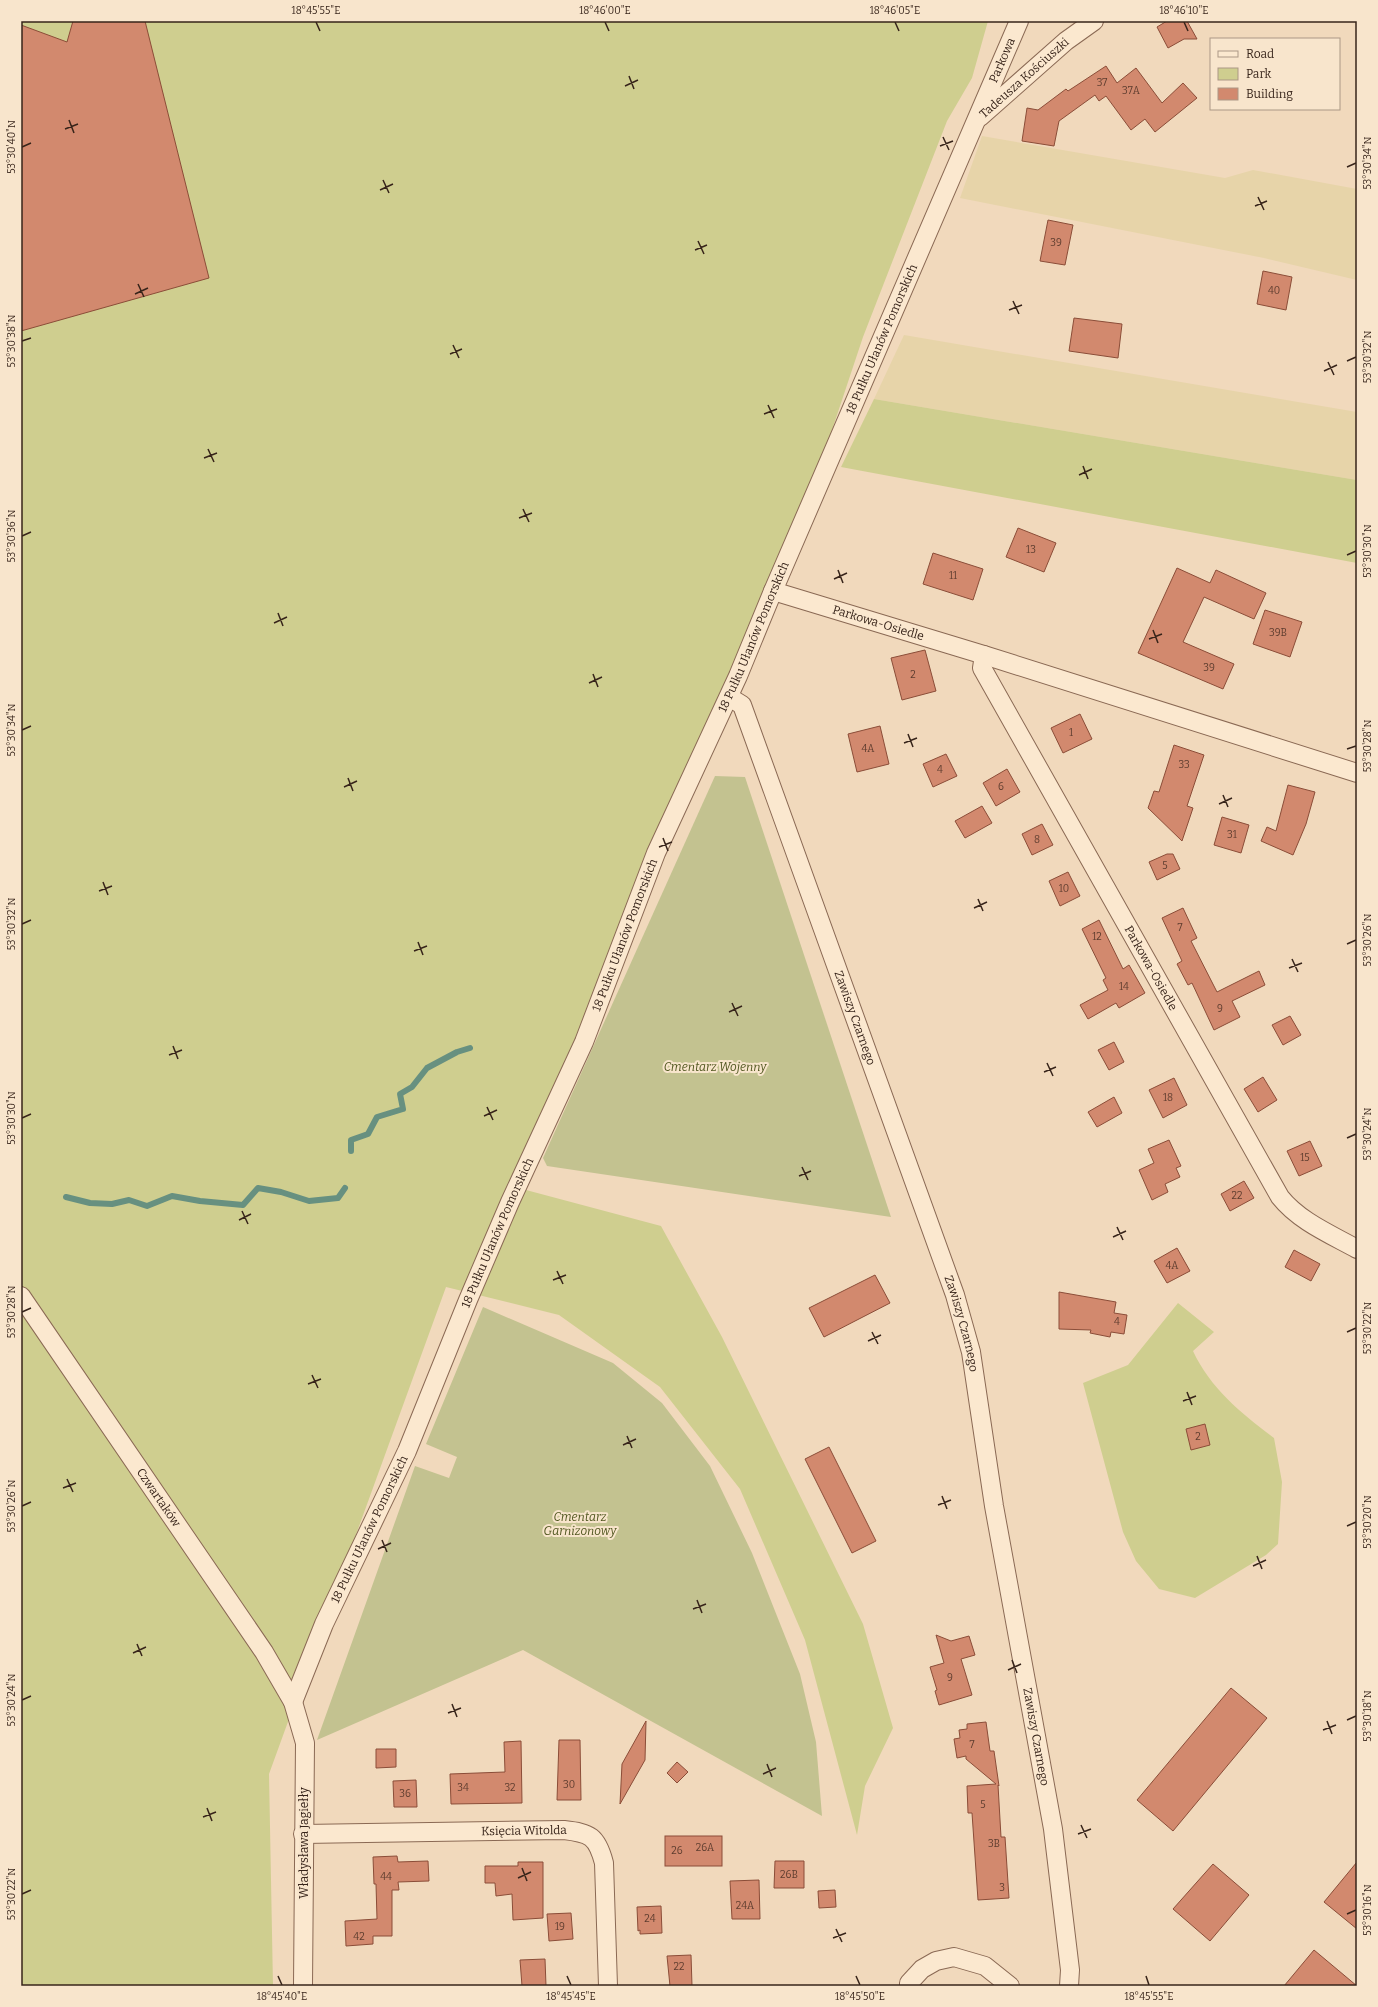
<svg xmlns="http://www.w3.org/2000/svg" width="1378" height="2007" font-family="Bitter,serif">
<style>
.farmland{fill:#e7d4a9}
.green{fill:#cfce8f}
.cemetery{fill:#c3c290}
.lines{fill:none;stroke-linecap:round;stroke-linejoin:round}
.stream{stroke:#679080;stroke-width:6}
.building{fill:#d2896e;stroke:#8b4d38}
.street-casing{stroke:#8a6954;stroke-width:20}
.street{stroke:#fbe8cf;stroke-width:18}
.ticks{fill:none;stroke:#37241a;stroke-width:1.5}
.labels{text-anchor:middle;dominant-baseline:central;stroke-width:4;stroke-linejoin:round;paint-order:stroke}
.number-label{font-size:10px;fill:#5e3d2f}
.street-label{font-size:12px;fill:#37241a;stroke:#f8e5cc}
.park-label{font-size:12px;font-style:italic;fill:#50561f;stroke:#f8e5cc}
.neatline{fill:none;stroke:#37241a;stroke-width:1.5}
.ticks-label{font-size:10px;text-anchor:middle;fill:#37241a}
</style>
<rect width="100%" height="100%" fill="#f1d9bc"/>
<g class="farmland">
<path d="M982 136 1225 178 1253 170 1357 189V280L1264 258 960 198Z"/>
<path d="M904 335 1357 412V480L874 399Z"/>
</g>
<g class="green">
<path d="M21 21H988L972 78 947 121 863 337 821 463 605 970 511 1186 661 1226 722 1337 863 1624 893 1728 865 1786 857 1835 805 1640 740 1489 660 1387 559 1315 446 1287 269 1774 273 1986H21Z"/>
<path d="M874 399 1357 480V563L841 467Z"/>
<path d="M1178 1303 1214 1332 1193 1351C1210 1388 1242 1414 1274 1438L1282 1482 1278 1544 1266 1555 1195 1598 1159 1589 1136 1561 1123 1532 1083 1383 1128 1365Z"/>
</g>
<g class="cemetery">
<path d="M715 776 745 777 891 1217 547 1166 543 1158Z"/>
<path d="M483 1307 613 1363 662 1403 710 1466 752 1553 800 1674 816 1742 822 1816 523 1650 317 1740 415 1466 449 1478 457 1457 426 1444Z"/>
</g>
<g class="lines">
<g class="stream">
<path d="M351 1151V1140L368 1134 377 1117 403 1109 400 1094 412 1087 427 1068 457 1052 470 1048"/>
<path d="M66 1197 90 1203 112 1204 129 1200 147 1206 172 1196 200 1201 243 1205 258 1188 281 1192 309 1201 338 1198 345 1188"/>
</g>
</g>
<g class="building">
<path d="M73 21H145L209 278 21 331V25L67 42Z"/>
<path d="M1167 21H1187L1197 39H1184L1168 48 1157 27Z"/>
<path d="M1106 66 1117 83 1136 68 1162 103 1183 83 1197 98 1155 132 1145 119 1131 130 1106 96 1099 101 1095 95 1059 121 1054 146 1022 141 1027 108 1038 110 1066 89 1068 91Z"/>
<path d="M1048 220 1073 225 1065 265 1040 261Z"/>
<path d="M1263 271 1292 277 1286 310 1257 304Z"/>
<path d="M1074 318 1122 324 1118 358 1069 351Z"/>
<path d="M1018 528 1056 543 1044 572 1006 557Z"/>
<path d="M933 553 983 569 973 600 923 584Z"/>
<path d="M1177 568 1210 583 1216 570 1266 593 1254 619 1204 597 1183 642 1234 664 1223 689 1138 653Z"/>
<path d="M1265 610 1302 622 1290 657 1253 644Z"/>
<path d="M925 650 936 691 902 700 891 658Z"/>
<path d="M1080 714 1092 739 1063 753 1051 728Z"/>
<path d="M880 726 889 764 857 772 848 734Z"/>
<path d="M1174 745 1204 755 1187 806 1193 808 1182 841 1148 808 1154 791 1159 792Z"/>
<path d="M946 754 957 776 933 787 923 764Z"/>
<path d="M1007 769 1020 792 996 806 983 783Z"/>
<path d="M1288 785 1315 792 1306 824 1293 855 1261 841 1267 827 1276 831Z"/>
<path d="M982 806 992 823 965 838 955 821Z"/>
<path d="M1222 817 1249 825 1241 853 1214 845Z"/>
<path d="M1042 824 1053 845 1032 855 1022 834Z"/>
<path d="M1167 854H1173L1180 869 1157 880 1149 862Z"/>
<path d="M1068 872 1080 896 1060 906 1049 881Z"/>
<path d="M1183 908 1197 938 1191 941 1217 992 1259 971 1265 985 1232 1001 1240 1017 1214 1030 1192 983 1188 985 1177 964 1182 961 1162 918Z"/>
<path d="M1099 920 1123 969 1129 965 1145 993 1119 1008 1116 1003 1088 1019 1080 1005 1108 990 1103 980 1106 978 1082 929Z"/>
<path d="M1290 1016 1301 1035 1283 1045 1272 1025Z"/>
<path d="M1114 1042 1124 1062 1109 1070 1098 1050Z"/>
<path d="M1263 1077 1277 1100 1258 1112 1244 1089Z"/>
<path d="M1174 1078 1187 1105 1163 1118 1149 1090Z"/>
<path d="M1114 1097 1122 1113 1097 1127 1088 1112Z"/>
<path d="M1169 1140 1181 1166 1176 1168 1180 1177 1165 1184 1168 1192 1152 1200 1139 1170 1154 1163 1148 1149Z"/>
<path d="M1310 1141 1322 1166 1299 1176 1287 1151Z"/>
<path d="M1244 1181 1254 1198 1230 1211 1221 1194Z"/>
<path d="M1177 1248 1190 1271 1167 1283 1154 1261Z"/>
<path d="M1294 1250 1320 1264 1311 1281 1285 1267Z"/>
<path d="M875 1275 890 1303 824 1337 809 1308Z"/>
<path d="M1059 1292 1116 1302 1114 1313 1127 1315 1124 1334 1111 1332 1110 1337 1090 1333 1091 1330 1059 1329Z"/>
<path d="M1205 1424 1210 1445 1191 1450 1186 1429Z"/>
<path d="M829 1447 876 1541 852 1553 805 1459Z"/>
<path d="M936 1635 951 1641 969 1636 975 1655 961 1659 972 1695 939 1705 935 1691 937 1690 930 1667 944 1663Z"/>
<path d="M1231 1688 1267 1718 1173 1831 1137 1800Z"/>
<path d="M646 1721 645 1760 620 1804 622 1764Z"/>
<path d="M986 1722 990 1751H994L999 1786 998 1785 1001 1837H1005L1009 1898 978 1900 972 1813H968L967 1786 996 1784 966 1759V1756L957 1758 954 1739 960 1738 959 1730 967 1729V1724Z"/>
<path d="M559 1740H580L581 1800H557Z"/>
<path d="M521 1741 522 1803 451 1804 450 1774 505 1772 504 1742Z"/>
<path d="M376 1749H396V1767L376 1768Z"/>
<path d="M677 1762 688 1772 677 1783 667 1773Z"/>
<path d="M416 1780 417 1807H394L393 1781Z"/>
<rect x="665" y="1836" width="57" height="30"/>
<path d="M397 1856 398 1862 428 1861 429 1881 398 1882 399 1890H392V1936H373V1944L346 1946 345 1921 377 1919 376 1884H374L373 1857Z"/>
<path d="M775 1861H804V1888H774Z"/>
<path d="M518 1862H543V1918L513 1920 512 1894 496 1896 495 1883H485V1866H518Z"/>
<path d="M1357 1862V1929L1324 1902Z"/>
<path d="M1213 1864 1249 1895 1210 1941 1173 1909Z"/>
<path d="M759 1880 760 1919H732L730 1881Z"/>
<path d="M835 1890 836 1907 819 1908 818 1891Z"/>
<path d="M661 1906 662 1933 640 1934V1930L638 1931 637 1907Z"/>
<path d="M571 1913 573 1939 549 1941 547 1914Z"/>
<path d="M1314 1950 1357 1986H1284Z"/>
<path d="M691 1955 692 1986H670L667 1956Z"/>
<path d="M545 1959 546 1986H522L520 1960Z"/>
</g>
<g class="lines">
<g class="street-casing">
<g id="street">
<path id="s1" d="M980 117 1066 41 1094 21"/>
<path id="s2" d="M773 591 984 655 982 668 1280 1197C1299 1221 1330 1234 1357 1249"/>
<path d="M984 655 1357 773"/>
<path id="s3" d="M729 697 742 705 955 1295 971 1352 994 1506 1053 1829 1070 1970 1069 1986"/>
<path id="s4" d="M21 1296 264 1652 293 1702 305 1743 303 1986"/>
<path id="s5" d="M293 1702 324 1624 407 1451 468 1300 510 1202 584 1042 656 853 738 676 773 591 1019 21"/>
<path id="s6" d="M303 1834 564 1830C590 1833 597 1836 604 1863L608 1986"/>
<path d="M909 1986V1983L922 1969 936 1961 954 1957 985 1966 1010 1986"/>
</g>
</g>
<use href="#street" class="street"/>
</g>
<path class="ticks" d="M316 22 320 31M605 22 609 31M895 22 899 31M1184 22 1188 31M629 76 634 89M625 86 638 80M69 120 74 133M65 129 78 124M943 137 949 150M940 146 953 141M22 147 31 143M1347 167 1356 163M383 180 389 193M380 190 393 184M1258 197 1264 210M1255 206 1267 201M698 241 704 254M695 250 707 245M138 284 144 297M135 294 148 288M1013 301 1019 314M1009 310 1022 305M22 341 31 338M453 345 459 358M450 354 462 349M1347 361 1356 357M1328 362 1334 375M1324 371 1337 365M768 405 774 418M764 414 777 409M208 449 214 462M204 458 217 453M1083 466 1088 479M1079 475 1092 469M523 509 529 522M519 518 532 513M22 536 31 532M1347 555 1356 551M838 570 843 583M834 579 847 573M278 613 283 626M274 623 287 617M1153 630 1158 643M1149 639 1162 634M593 674 598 687M589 683 602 677M22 730 31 726M908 734 913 747M904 743 917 738M1347 749 1356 746M348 778 353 791M344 787 357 781M1223 795 1228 807M1219 804 1232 798M663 838 668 851M659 847 672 842M103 882 108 895M99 891 112 886M978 899 983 911M974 908 987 902M22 924 31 920M418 942 423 955M1347 944 1356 940M414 951 427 946M1292 959 1298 972M1289 968 1302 963M732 1003 738 1016M729 1012 742 1006M173 1046 178 1059M169 1055 182 1050M1047 1063 1053 1076M1044 1072 1056 1067M487 1107 493 1120M484 1116 497 1110M22 1118 31 1114M1347 1138 1356 1134M802 1167 808 1180M799 1176 811 1171M242 1211 248 1224M239 1220 251 1214M1117 1227 1123 1240M1113 1237 1126 1231M557 1271 563 1284M553 1280 566 1275M22 1312 31 1308M872 1332 878 1344M1347 1332 1356 1328M868 1341 881 1335M312 1375 318 1388M308 1384 321 1379M1187 1392 1192 1405M1183 1401 1196 1396M627 1436 632 1448M623 1445 636 1439M67 1479 73 1492M63 1488 76 1483M942 1496 947 1509M938 1505 951 1500M22 1506 31 1502M1347 1526 1356 1522M382 1540 387 1552M378 1549 391 1543M1257 1556 1262 1569M1253 1566 1266 1560M697 1600 702 1613M693 1609 706 1604M137 1644 142 1656M133 1653 146 1647M1012 1660 1017 1673M1008 1670 1021 1664M22 1700 31 1696M452 1704 457 1717M448 1713 461 1708M1347 1720 1356 1716M1327 1721 1332 1734M1323 1730 1336 1725M767 1764 772 1777M763 1774 776 1768M207 1808 212 1821M203 1817 216 1812M1081 1825 1087 1838M1078 1834 1091 1829M522 1868 527 1881M518 1878 531 1872M22 1894 31 1890M1347 1914 1356 1910M836 1929 842 1942M833 1938 846 1933M278 1976 282 1985M567 1976 571 1985M856 1976 860 1985M1146 1976 1149 1985"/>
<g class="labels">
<g class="number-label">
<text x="1102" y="83">37</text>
<text x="1131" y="91">37A</text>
<text x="1056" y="243">39</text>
<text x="1274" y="291">40</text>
<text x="1031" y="550">13</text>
<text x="953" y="576">11</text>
<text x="1278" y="633">39B</text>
<text x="1209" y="668">39</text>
<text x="913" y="675">2</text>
<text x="1071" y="733">1</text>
<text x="868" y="749">4A</text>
<text x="1184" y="765">33</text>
<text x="940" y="770">4</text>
<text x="1001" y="787">6</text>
<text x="1232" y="835">31</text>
<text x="1037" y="840">8</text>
<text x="1165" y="866">5</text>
<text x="1064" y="889">10</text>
<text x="1180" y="928">7</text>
<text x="1097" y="937">12</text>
<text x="1124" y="987">14</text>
<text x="1220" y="1009">9</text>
<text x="1168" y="1098">18</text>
<text x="1305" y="1158">15</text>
<text x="1237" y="1196">22</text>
<text x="1172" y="1266">4A</text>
<text x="1117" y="1322">4</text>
<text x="1198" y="1437">2</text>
<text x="950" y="1678">9</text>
<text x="972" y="1745">7</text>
<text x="569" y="1785">30</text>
<text x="463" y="1788">34</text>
<text x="510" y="1788">32</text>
<text x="405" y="1794">36</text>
<text x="983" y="1805">5</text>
<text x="994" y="1844">3B</text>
<text x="705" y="1848">26A</text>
<text x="677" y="1851">26</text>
<text x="789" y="1875">26B</text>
<text x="386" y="1877">44</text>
<text x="1002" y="1888">3</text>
<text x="745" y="1906">24A</text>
<text x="650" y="1919">24</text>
<text x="560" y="1927">19</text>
<text x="359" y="1937">42</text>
<text x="679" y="1967">22</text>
</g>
<g class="street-label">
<text stroke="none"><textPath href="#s5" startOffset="1789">Parkowa</textPath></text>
<text stroke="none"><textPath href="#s1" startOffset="59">Tadeusza Kościuszki</textPath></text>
<text stroke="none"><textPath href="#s5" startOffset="1485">18 Pułku Ułanów Pomorskich</textPath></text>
<text stroke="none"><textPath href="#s2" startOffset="110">Parkowa-Osiedle</textPath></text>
<text stroke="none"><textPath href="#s5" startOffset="1161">18 Pułku Ułanów Pomorskich</textPath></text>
<text stroke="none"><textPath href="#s5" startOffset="836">18 Pułku Ułanów Pomorskich</textPath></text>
<text stroke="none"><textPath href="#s2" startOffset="578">Parkowa-Osiedle</textPath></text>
<text stroke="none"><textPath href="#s3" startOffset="348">Zawiszy Czarnego</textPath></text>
<text stroke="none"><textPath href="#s5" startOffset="512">18 Pułku Ułanów Pomorskich</textPath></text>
<text stroke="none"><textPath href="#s3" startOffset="672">Zawiszy Czarnego</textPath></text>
<text stroke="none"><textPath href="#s4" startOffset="244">Czwartaków</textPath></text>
<text stroke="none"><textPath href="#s5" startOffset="189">18 Pułku Ułanów Pomorskich</textPath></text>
<text stroke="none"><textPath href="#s3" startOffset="1092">Zawiszy Czarnego</textPath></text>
<text stroke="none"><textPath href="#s6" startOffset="221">Księcia Witolda</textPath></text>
<text transform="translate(304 1843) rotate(-90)">Władysława Jagiełły</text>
</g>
<g class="park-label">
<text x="715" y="1067">Cmentarz Wojenny</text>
<text x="580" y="1517">Cmentarz<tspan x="580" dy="14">Garnizonowy</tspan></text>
</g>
</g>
<rect width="1378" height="2007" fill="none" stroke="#f8e5cc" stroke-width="44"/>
<rect x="1210" y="38" width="130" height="72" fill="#f8e5cc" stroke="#ab9885"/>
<rect x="1218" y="51" width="20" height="6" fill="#fbe8cf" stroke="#ab9885"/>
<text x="1246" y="58" font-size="12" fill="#37241a">Road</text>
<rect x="1218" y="68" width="20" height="12" fill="#cfce8f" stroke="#ab9885"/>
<text x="1246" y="78" font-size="12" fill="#37241a">Park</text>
<rect x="1218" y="88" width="20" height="12" fill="#d2896e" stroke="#ab9885"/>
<text x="1246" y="98" font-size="12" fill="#37241a">Building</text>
<rect x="22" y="22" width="1334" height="1963" class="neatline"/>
<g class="ticks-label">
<text x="316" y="14">18°45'55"E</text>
<text x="605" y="14">18°46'00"E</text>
<text x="895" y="14">18°46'05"E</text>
<text x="1184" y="14">18°46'10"E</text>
<text transform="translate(11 147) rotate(-90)" y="4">53°30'40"N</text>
<text transform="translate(1367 163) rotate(-90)" y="4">53°30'34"N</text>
<text transform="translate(11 341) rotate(-90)" y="4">53°30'38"N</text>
<text transform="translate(1367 357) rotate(-90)" y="4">53°30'32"N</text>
<text transform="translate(11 536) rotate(-90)" y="4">53°30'36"N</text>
<text transform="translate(1367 551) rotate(-90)" y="4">53°30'30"N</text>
<text transform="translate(11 730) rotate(-90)" y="4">53°30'34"N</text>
<text transform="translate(1367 746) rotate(-90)" y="4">53°30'28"N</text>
<text transform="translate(11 924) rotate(-90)" y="4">53°30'32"N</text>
<text transform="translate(1367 940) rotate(-90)" y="4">53°30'26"N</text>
<text transform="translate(11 1118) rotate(-90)" y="4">53°30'30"N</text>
<text transform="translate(1367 1134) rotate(-90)" y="4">53°30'24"N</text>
<text transform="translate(11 1312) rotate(-90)" y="4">53°30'28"N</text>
<text transform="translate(1367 1328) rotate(-90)" y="4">53°30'22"N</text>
<text transform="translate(11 1506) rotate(-90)" y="4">53°30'26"N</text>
<text transform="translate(1367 1522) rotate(-90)" y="4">53°30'20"N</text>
<text transform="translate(11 1700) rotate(-90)" y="4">53°30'24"N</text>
<text transform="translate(1367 1716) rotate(-90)" y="4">53°30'18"N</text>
<text transform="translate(11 1894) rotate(-90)" y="4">53°30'22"N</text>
<text transform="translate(1367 1910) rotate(-90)" y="4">53°30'16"N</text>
<text x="282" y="2000">18°45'40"E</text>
<text x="571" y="2000">18°45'45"E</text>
<text x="860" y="2000">18°45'50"E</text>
<text x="1149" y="2000">18°45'55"E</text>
</g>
</svg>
